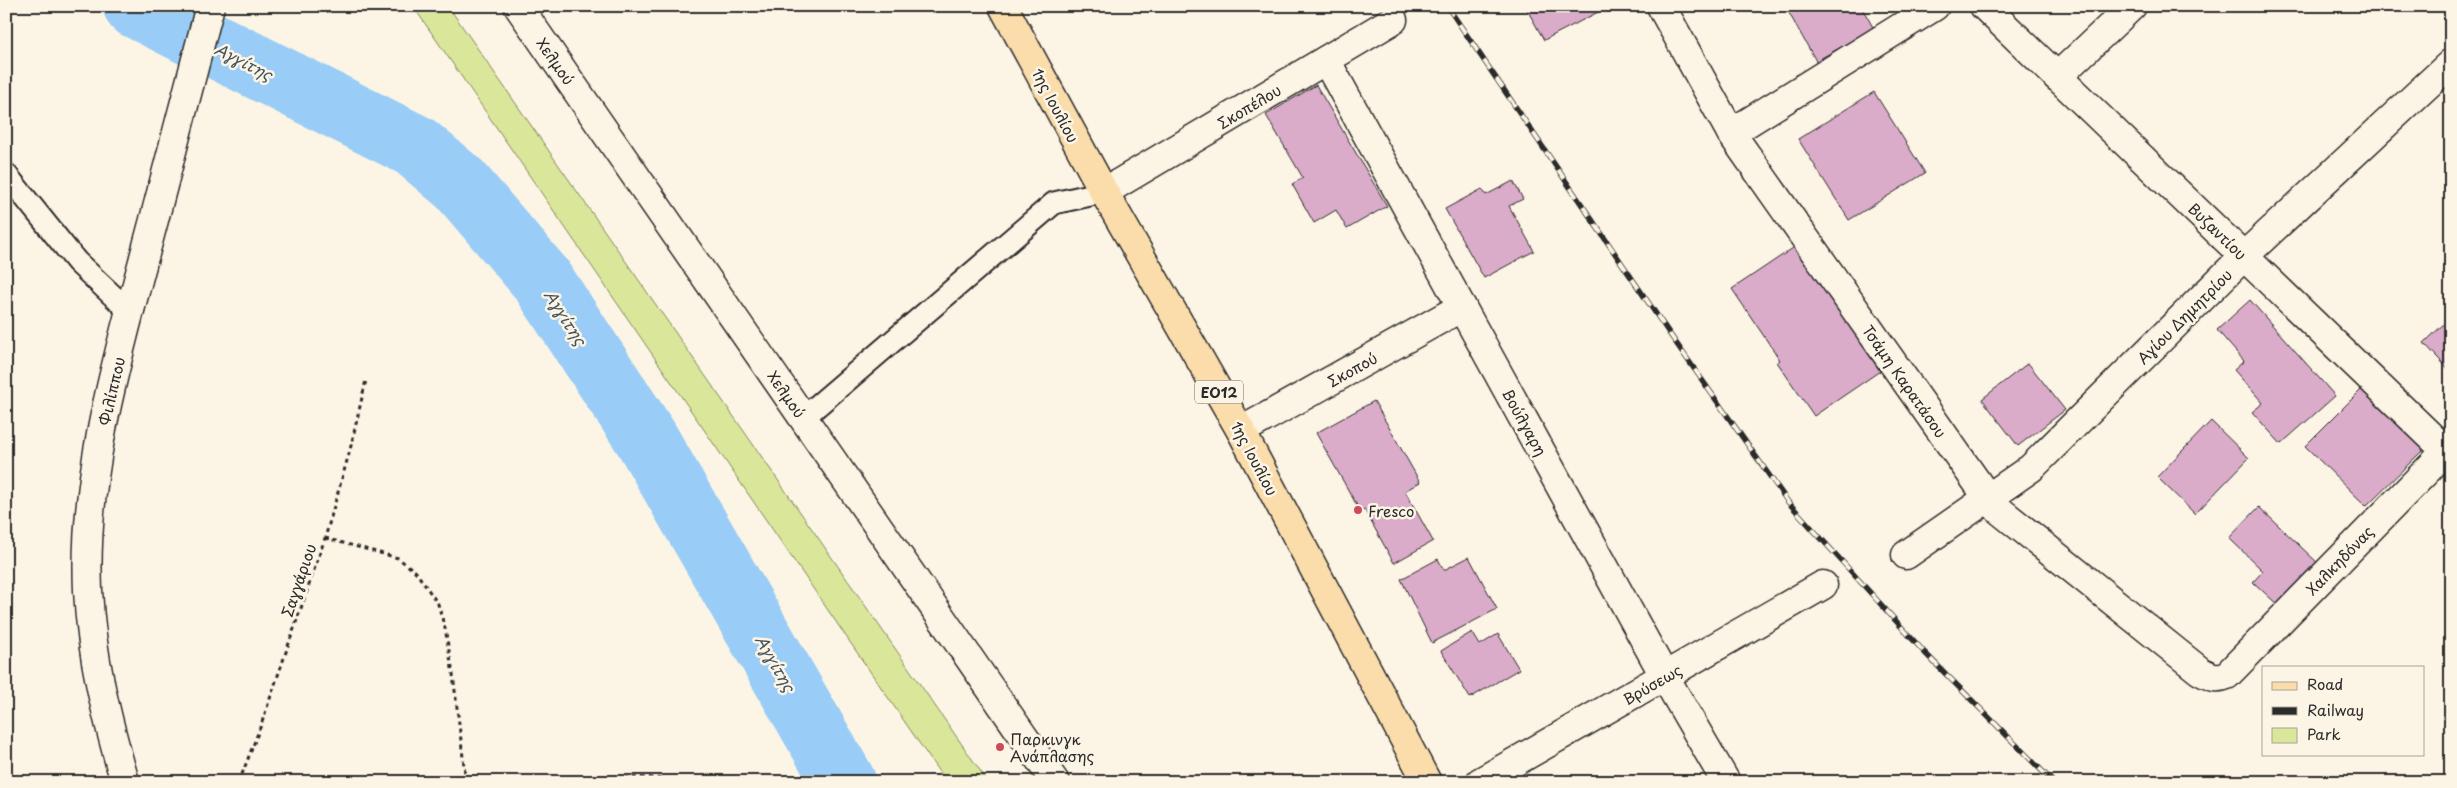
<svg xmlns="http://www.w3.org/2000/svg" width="2457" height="788" font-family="'Playpen Sans',sans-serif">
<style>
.green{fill:#dae699;stroke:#828862}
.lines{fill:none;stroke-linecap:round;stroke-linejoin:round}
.river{stroke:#99ccf6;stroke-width:64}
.building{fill:#dbabca;stroke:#2b2b2b}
.service-casing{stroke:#2b2b2b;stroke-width:25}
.minor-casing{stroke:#2b2b2b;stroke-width:31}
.tertiary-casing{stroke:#2b2b2b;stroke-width:31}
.secondary-casing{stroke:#2b2b2b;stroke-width:31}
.primary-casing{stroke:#2b2b2b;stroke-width:31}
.path{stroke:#2b2b2b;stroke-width:3;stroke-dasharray:4 4;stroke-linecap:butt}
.service{stroke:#fcf5e5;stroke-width:21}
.minor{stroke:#fcf5e5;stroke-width:28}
.tertiary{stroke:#fcf5e5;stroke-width:28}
.secondary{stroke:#fcf5e5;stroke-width:28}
.primary{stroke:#fbddab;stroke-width:28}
.rail-casing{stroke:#2b2b2b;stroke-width:5.5}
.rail{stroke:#fcf5e5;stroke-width:4;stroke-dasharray:11;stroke-linecap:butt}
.poi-dot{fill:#d1495b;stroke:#fcf5e5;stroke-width:2}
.labels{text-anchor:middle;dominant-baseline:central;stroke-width:5;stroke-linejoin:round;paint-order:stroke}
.shield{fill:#fcf5e5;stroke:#6a6863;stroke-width:1}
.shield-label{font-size:14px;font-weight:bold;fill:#2b2b2b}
.street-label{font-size:15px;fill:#2b2b2b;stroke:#fcf5e5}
.poi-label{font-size:15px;fill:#2b2b2b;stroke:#fcf5e5;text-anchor:start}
.water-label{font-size:16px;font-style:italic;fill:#46535e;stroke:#fcf5e5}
</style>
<rect width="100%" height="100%" fill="#fcf5e5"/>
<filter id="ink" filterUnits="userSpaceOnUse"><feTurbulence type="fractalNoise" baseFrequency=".02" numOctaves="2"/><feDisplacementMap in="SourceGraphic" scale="10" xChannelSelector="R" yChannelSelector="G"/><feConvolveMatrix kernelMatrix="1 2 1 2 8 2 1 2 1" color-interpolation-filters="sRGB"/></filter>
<g filter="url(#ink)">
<path class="green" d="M413 6H448L988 782H946Z"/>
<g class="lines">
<path class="river" d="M135 6 415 146 460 184 542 280 646 438 844 782"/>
</g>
<g class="building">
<path d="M1525 6H1610L1544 40Z"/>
<path d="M1785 6H1861L1874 29 1816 61Z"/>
<path d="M1316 85 1387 206 1347 229 1336 210 1314 223 1292 184 1303 178 1266 115Z"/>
<path d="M1874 92 1925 173 1849 220 1798 139Z"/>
<path d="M1513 181 1523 199 1509 206 1534 251 1484 278 1445 209 1482 189 1486 195Z"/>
<path d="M1796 246 1880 371 1814 416 1777 362 1780 360 1732 289Z"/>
<path d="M2250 300 2335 396 2281 444 2252 412 2263 403 2234 370 2244 361 2217 330Z"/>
<path d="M2451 317V372L2424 343Z"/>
<path d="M2028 363 2065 410 2018 446 1982 399Z"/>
<path d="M2364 387 2425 448 2366 506 2305 446Z"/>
<path d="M1374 401 1420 482 1405 491 1433 541 1394 563 1364 509 1360 511 1316 433Z"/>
<path d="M2211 421 2249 458 2195 514 2157 477Z"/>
<path d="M2259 507 2321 566 2281 608 2253 582 2263 571 2229 538Z"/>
<path d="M1469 557 1497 609 1432 643 1401 579 1438 559 1444 570Z"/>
<path d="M1472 632 1480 645 1498 634 1519 669 1470 698 1441 651Z"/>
</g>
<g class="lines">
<g class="service-casing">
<g id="service">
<path d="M6 174 77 262 129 311"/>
<path d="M803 418 1054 203 1104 192"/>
</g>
</g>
<g class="minor-casing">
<g id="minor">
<path d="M518 6 1055 782"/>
<path d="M1661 6 1731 133 1988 498 1999 510 2200 671C2210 676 2216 680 2227 675L2446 451 1984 6"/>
<path d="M1326 60 1665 677 1726 782"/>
<path d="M2057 77 2132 6"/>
<path d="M1731 133 1935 6"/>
<path d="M1104 192 1393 20"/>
<path d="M1241 431 1462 307"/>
<path d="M1906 555 2031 468 2244 256 2451 63"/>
<path d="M1480 782 1823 585"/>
</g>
</g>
<g class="tertiary-casing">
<path id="tertiary" d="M2451 446 2446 451 2451 456"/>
</g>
<g class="secondary-casing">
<path id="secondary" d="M125 782C107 719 91 656 88 590 83 480 114 370 142 265 165 179 187 93 210 6"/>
</g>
<g class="primary-casing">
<path id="primary" d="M1003 6 1104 192 1241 431 1427 782"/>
</g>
<g class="path">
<path d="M325 538 398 558 416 572 438 604 445 628 453 674 466 782"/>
<path d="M239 782 261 725 325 538 350 450 366 380"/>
<path d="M593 782C621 778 650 774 677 782"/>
</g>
<use href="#service" class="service"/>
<use href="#minor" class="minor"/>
<use href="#tertiary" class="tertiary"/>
<use href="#secondary" class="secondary"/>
<use href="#primary" class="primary"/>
<g class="rail-casing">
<path id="rail" d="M1447 6 1669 333 1788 502 1925 653 2053 782"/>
</g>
<use href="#rail" class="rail"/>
</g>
</g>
<g class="poi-dot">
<circle cx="1358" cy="510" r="5"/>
<circle cx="1000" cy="747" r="5"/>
</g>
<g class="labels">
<rect class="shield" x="1195" y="380.5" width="48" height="23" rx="4"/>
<g class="shield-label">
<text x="1219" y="392">ΕΟ12</text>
</g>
<g class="street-label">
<text transform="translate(556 61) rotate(55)">Χελμού</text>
<text transform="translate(1056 105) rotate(62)">1ης Ιουλίου</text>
<text transform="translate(1249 106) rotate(-31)">Σκοπέλου</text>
<text transform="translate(2218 231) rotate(44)">Βυζαντίου</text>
<text transform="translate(2184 316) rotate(-45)">Αγίου Δημητρίου</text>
<text transform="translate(1352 369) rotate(-29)">Σκοπού</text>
<text transform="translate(1905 381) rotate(55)">Τσάμη Καρατάσου</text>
<text transform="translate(111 391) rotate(-77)">Φιλίππου</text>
<text transform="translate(787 394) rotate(55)">Χελμού</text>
<text transform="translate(1525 422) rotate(61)">Βούλγαρη</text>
<text transform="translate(1255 458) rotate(62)">1ης Ιουλίου</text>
<text transform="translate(2339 560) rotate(-46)">Χαλκηδόνας</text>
<text transform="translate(298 580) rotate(-71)">Σαγγάριου</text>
<text transform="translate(1652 684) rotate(-30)">Βρύσεως</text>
</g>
<g class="poi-label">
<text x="1368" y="510">Fresco</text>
<text x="1010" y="738">Παρκινγκ<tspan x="1010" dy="17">Ανάπλασης</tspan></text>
</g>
<g class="water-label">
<text transform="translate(244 61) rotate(27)">Αγγίτης</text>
<text transform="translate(566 317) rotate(57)">Αγγίτης</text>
<text transform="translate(776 663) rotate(60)">Αγγίτης</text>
</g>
</g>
<rect width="2457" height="788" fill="none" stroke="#fcf5e5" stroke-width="25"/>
<rect x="12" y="12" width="2432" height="763" fill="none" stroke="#2b2b2b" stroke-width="2" filter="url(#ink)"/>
<rect x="2262" y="666" width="162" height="90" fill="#fcf5e5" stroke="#a8a49b"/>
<rect x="2272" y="682" width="25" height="8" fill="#fbddab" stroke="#a8a49b"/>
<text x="2307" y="690" font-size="15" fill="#2b2b2b">Road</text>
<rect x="2272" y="707" width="25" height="8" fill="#2b2b2b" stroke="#a8a49b"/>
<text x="2307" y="716" font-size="15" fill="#2b2b2b">Railway</text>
<rect x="2272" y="728" width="25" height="15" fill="#dae699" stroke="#a8a49b"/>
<text x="2307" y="740" font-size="15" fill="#2b2b2b">Park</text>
</svg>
